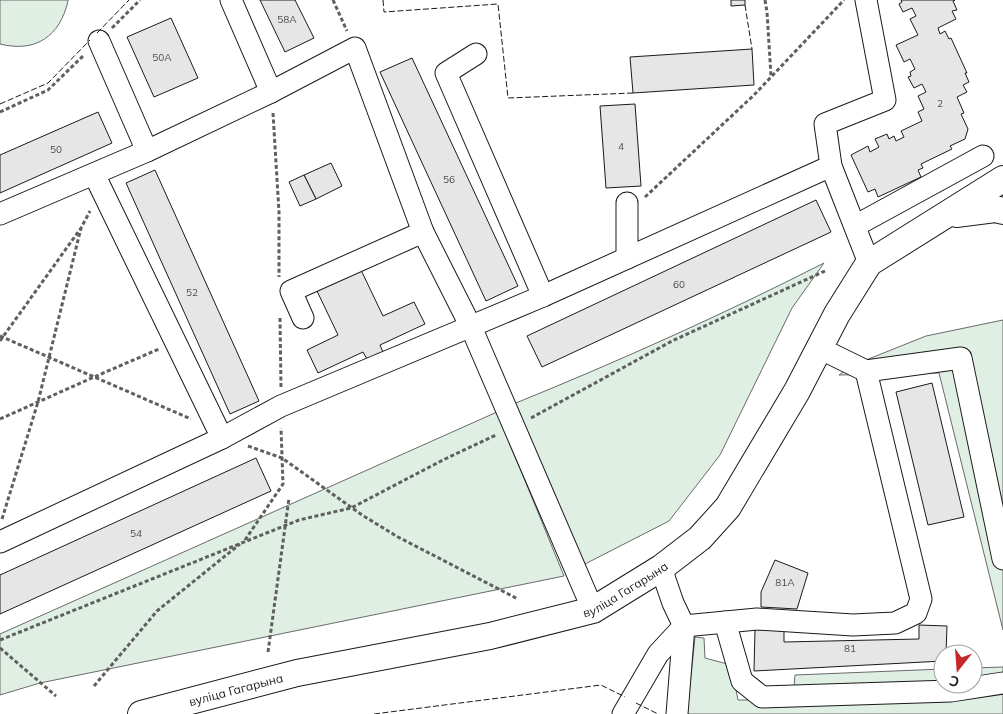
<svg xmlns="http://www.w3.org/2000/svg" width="1003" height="714" font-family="Mulish,sans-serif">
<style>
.green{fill:#e0efe3;stroke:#6a6a6a}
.building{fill:#e6e6e6;stroke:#1a1a1a}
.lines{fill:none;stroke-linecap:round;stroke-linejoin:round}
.minor-casing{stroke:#1a1a1a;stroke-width:23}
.major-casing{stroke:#1a1a1a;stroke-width:28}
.path{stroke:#5f5f5f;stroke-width:3;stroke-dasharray:4 2.5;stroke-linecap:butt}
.minor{stroke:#fff;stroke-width:21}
.major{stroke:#fff;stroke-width:26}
.fence{stroke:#1a1a1a;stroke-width:1;stroke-dasharray:6 2.5;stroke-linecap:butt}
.labels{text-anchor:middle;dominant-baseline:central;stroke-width:4;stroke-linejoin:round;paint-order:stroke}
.number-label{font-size:10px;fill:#4d4d4d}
.street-label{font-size:12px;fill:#1a1a1a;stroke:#fff}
</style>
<rect width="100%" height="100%" fill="#fff"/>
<g class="green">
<path d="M0 0H68V1C60 36 36 53 0 44Z"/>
<path d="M824 263 792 308 720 455 669 521 585 564 511 405C617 362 722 315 824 263Z"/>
<path d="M1003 320V630L939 373 839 375 851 366 926 336Z"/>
<path d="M497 412 564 576 40 683 0 695V634Z"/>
<path d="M695 637 704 638 705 658 731 665 738 700H793L795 675 943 669V684H973V668L1003 667V714H687Z"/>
</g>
<g class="building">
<path d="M260 0H295L314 38 285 52Z"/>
<path d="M731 0H745V5L731 6Z"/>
<path d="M901 0H955L953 1 957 10 952 11 956 19 938 28 940 34 945 31 949 39 951 38 967 73H965L969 82 963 85 967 92 957 97 964 113 961 114 968 129 965 139 950 146 952 149 921 164 923 168 918 170 921 177 878 197 875 189 868 192 851 155 868 146 870 152 879 147 875 139 887 134 889 139 894 136 896 141 904 137 901 131 922 121 918 112 924 109 918 96 926 92 922 84 914 88 908 77 911 76 910 72 915 69 910 59 904 62 896 45 918 35 910 19 916 16 912 8 903 12 899 4 902 2Z"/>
<path d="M171 18 198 78 154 97 127 37Z"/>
<path d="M752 49 754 85 633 93 630 57Z"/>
<path d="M412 58 518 286 486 301 380 72Z"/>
<path d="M635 104 641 186 606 188 600 106Z"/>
<path d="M98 112 112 143 0 193V155Z"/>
<path d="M331 163 342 186 316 199 304 175Z"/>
<path d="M155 170 259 401 230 414 126 183Z"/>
<path d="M304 175 316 199 300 206 289 182Z"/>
<path d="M816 200 831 232 542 367 527 336Z"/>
<path d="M361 270 383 316 414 302 425 324 380 345 383 352 367 359 363 352 318 373 307 350 338 335 317 291Z"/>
<path d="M932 383 964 517 928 525 896 392Z"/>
<path d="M256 458 271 491 0 614V575Z"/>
<path d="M775 560 808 573 797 609 761 607V592Z"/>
<path d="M919 625 947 626 946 654H943V661L754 671 755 629H784V642L919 639Z"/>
</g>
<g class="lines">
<g class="minor-casing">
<g id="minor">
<path d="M231 0 271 92 355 48 423 232 471 327 593 610"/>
<path d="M99 41 147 151 271 92"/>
<path d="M476 54 446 73 543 296"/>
<path d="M831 166 825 124 885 100 866 0"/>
<path d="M94 174 222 438"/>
<path d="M627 203V258"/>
<path d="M0 214 147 151"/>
<path d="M855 226 983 156"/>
<path d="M303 318 291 291 423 232"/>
<path d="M819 348 866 371 961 358 1003 559"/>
<path d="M0 542 222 438 281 406 543 296 831 166 869 263"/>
<path d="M661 568 673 603 684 626 677 714"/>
<path d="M725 622 742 681 762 697 951 691 1003 683"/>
<path d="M623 714 658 654 684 626 757 619 853 625 895 623 916 613 921 599 866 371"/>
</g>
</g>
<g class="major-casing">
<g id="major">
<path d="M956 214 995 209 1003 211"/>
<path id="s1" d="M141 714 297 673 490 636 593 610 661 568 700 538 728 507 797 391 837 314 869 263 1003 179"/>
</g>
</g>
<g class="path">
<path d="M333 0 347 31"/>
<path d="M765 0 767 12 771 76"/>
<path d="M112 28 140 0"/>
<path d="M0 112 48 90 84 55"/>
<path d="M273 113 279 212V277"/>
<path d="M645 197 754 95 844 0"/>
<path d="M280 318 281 387"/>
<path d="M0 336 191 419"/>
<path d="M0 341 81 228 90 211"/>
<path d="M531 418 672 341 825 271"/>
<path d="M0 419 94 377 159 349"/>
<path d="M248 446 282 458 362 515 398 537 518 599"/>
<path d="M2 519 38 402 81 228"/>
<path d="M245 540 283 484 281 428"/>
<path d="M0 640 299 520 351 508 445 459 496 435"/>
<path d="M0 648 56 696"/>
<path d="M268 652 289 498"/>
<path d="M94 686 157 611 240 544"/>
</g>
<use href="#minor" class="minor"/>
<use href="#major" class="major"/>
<g class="fence">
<path d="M383 0 384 12 498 4 508 98 633 93"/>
<path d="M745 5 752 49"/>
<path d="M97 33 129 0"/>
<path d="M0 104 48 83 90 40"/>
<path d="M636 703 658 714"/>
<path d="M374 714 601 685 625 697"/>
</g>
</g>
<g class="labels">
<g class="number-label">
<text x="287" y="19">58А</text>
<text x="162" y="57">50А</text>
<text x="940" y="103">2</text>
<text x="621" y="146">4</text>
<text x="56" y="149">50</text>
<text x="449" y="179">56</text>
<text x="679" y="284">60</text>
<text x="192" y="292">52</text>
<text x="136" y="533">54</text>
<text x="785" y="582">81А</text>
<text x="850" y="648">81</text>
</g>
<g class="street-label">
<text stroke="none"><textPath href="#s1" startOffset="502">вуліца Гагарына</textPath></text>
<text stroke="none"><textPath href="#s1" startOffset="98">вуліца Гагарына</textPath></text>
</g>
</g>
<g transform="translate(958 669) rotate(197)"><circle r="24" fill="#ffffff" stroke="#a3a3a3"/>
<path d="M0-4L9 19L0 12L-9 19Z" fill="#c62828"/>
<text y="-8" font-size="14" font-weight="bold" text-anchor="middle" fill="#1a1a1a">С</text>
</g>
</svg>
